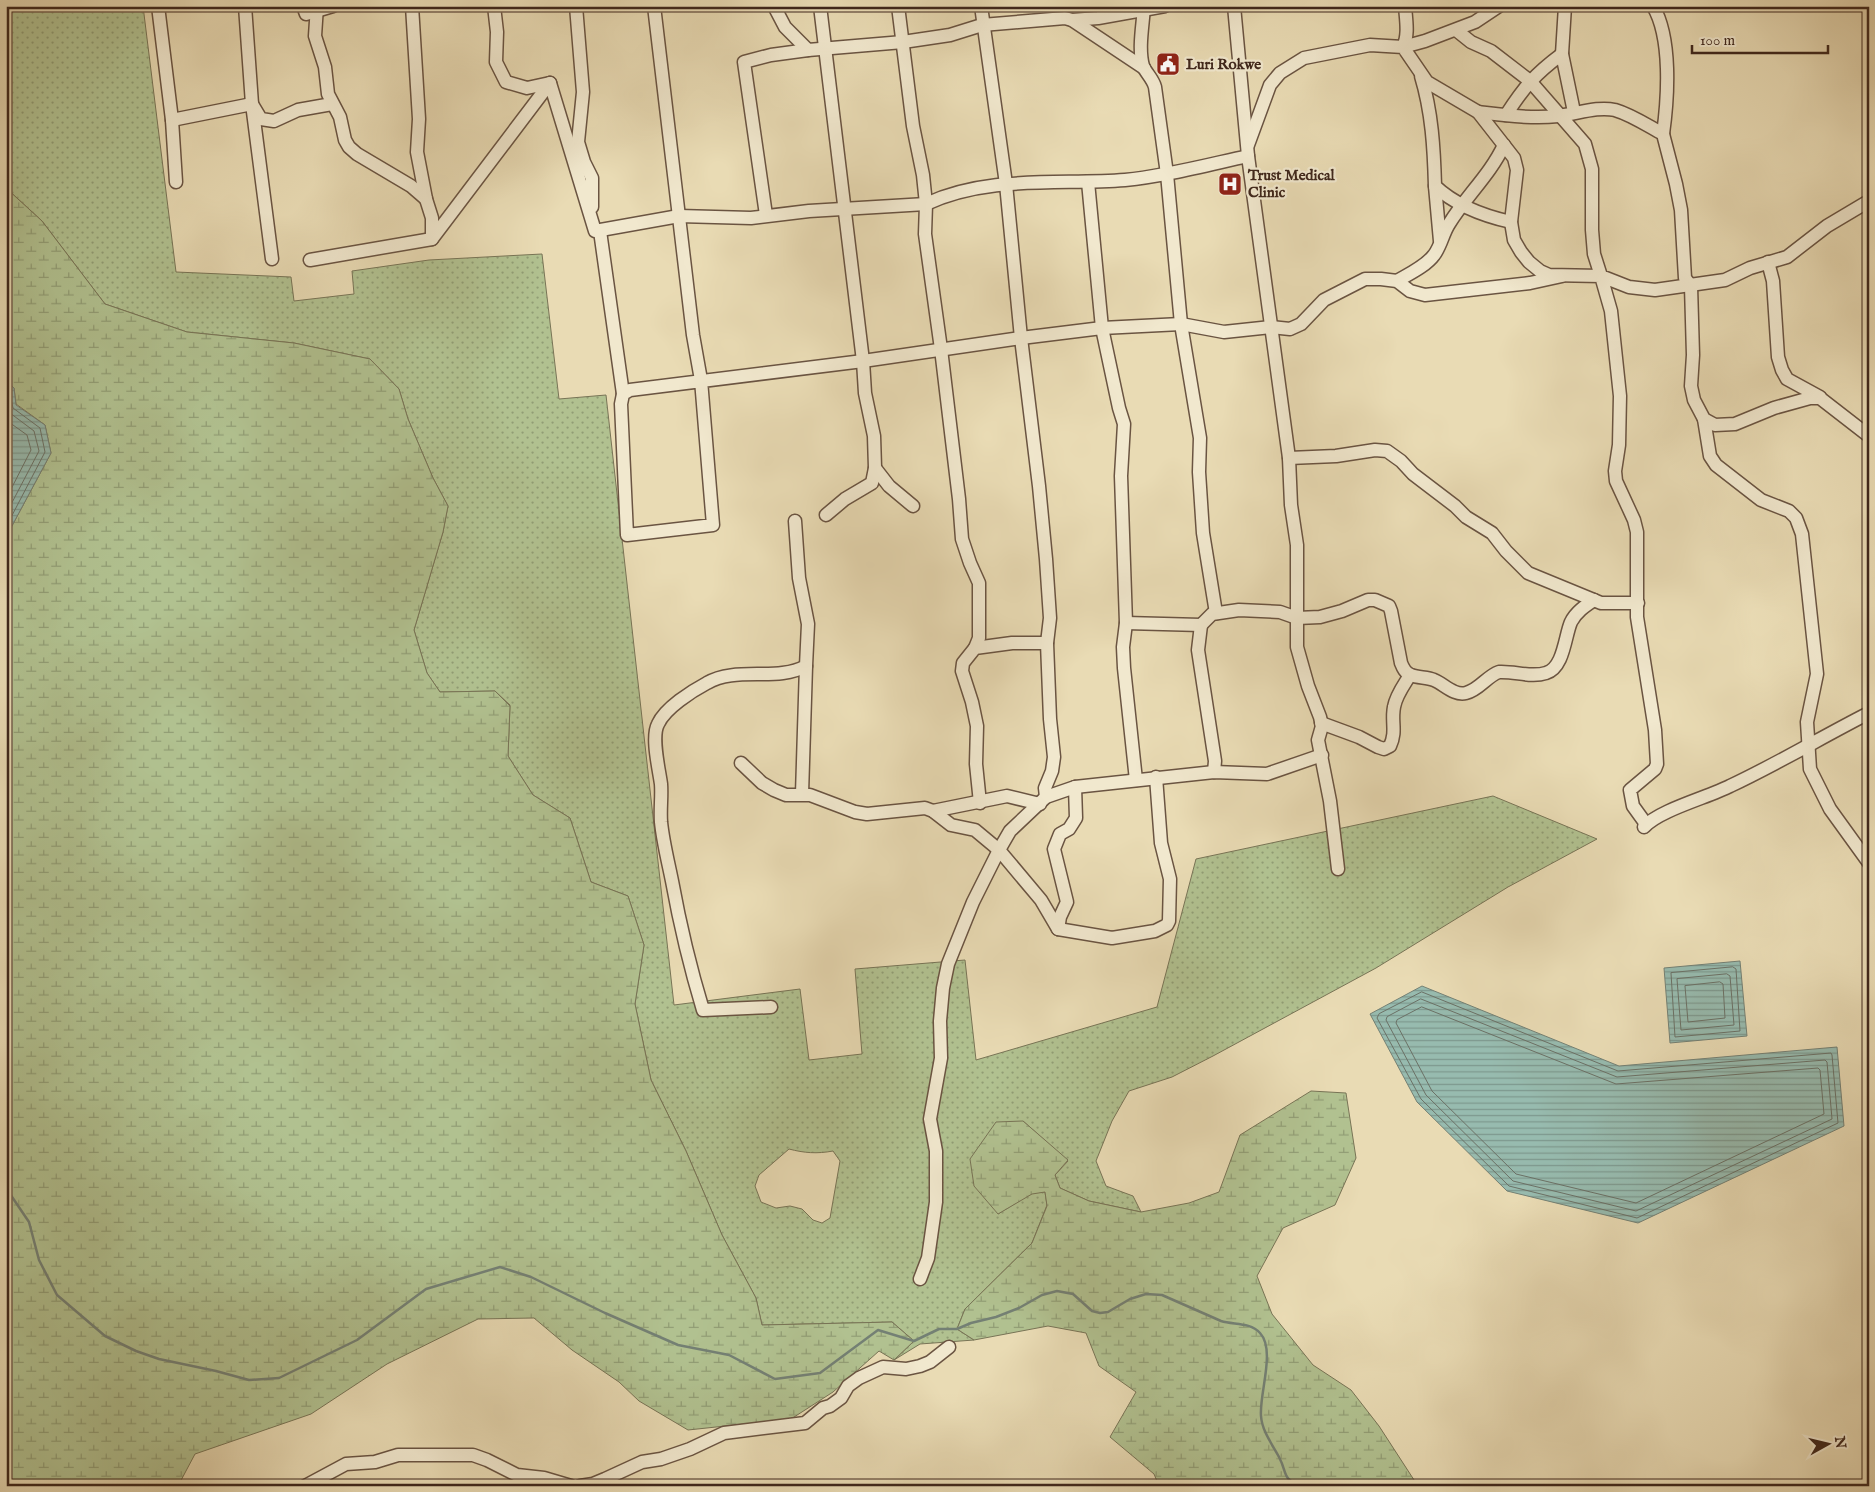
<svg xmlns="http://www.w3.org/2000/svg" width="1875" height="1492" font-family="'IM FELL English',serif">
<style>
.grass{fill:url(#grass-dots);stroke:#787456;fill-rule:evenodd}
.wetland{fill:url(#wetland-marsh);stroke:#787456}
.water{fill:url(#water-rules);stroke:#748074}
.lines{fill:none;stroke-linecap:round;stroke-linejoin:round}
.shore{stroke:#6b7166;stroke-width:1}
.stream{stroke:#748074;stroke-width:2.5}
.minor-casing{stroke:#6a5442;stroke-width:15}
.minor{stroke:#f1e8ce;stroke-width:12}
.labels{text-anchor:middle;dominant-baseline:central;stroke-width:4.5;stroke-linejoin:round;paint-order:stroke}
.poi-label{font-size:15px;font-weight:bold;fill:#3f271c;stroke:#f1e8ce;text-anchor:start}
</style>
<defs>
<pattern id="grass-dots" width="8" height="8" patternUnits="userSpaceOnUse" patternTransform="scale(1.25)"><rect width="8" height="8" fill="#b1c190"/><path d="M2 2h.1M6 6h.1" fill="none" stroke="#919d75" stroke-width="1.8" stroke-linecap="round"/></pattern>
<pattern id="wetland-marsh" width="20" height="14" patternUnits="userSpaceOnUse" patternTransform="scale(1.25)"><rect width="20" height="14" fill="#b1c190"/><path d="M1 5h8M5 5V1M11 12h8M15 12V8" fill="none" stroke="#919d75"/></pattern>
<pattern id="water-rules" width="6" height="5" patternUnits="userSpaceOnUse" patternTransform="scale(1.25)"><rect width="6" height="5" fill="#97bbaf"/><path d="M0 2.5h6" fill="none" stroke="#7d988e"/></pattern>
</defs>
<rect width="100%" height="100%" fill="#e9dbb4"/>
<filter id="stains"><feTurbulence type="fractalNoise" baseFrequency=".004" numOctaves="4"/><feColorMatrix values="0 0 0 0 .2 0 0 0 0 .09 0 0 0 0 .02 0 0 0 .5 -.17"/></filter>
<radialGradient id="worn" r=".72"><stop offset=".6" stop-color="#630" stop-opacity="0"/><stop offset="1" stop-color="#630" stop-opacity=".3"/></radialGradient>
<path class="grass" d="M6 6H143L176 272 291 277 294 301 354 294 352 271 429 260 542 254 559 399 606 395 674 1005 800 989 809 1060 862 1054 855 969 965 960 976 1060 1157 1007 1196 859 1493 796 1597 839 1508 887 1376 968 1213 1056 1172 1077 1129 1091 1112 1121 1096 1161 1106 1186 1133 1196 1141 1212 1089 1201 1060 1188 1055 1175 1068 1161 1023 1121 998 1214 1032 1193 1045 1192 1047 1205 1032 1243 965 1309 957 1329 974 1340 920 1344 894 1360 914 1341 892 1322 762 1325 756 1298 722 1235 686 1151 651 1080 635 1004 644 945 628 896 591 882 570 818 533 795 508 756 510 705 495 691 440 692 427 673 414 630 443 532 448 506 433 478 408 419 399 389 370 359 294 343 187 332 105 304 42 221 6 188ZM789 1149C804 1153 817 1154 833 1151L840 1161 830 1218 822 1223 813 1220 802 1209 790 1206 776 1208 761 1202 755 1186 759 1175Z"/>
<g class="wetland">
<path d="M6 188 42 221 105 304 187 332 294 343 370 359 399 389 408 419 433 478 448 506 443 532 414 630 427 673 440 692 495 691 510 706 508 756 533 795 570 818 591 882 628 896 644 945 635 1004 651 1080 686 1151 722 1235 756 1298 762 1325 892 1322 914 1341 894 1360 879 1351 833 1392 791 1419 688 1430 639 1401 619 1382 572 1350 534 1318 478 1319 387 1364 311 1414 195 1454 178 1486H6V537L51 453 45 425 16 404 14 388 6 381Z"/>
<path d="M1311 1091 1346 1093 1356 1158 1335 1205 1283 1228 1257 1276 1272 1314 1313 1365 1351 1390 1379 1426 1416 1483 1421 1486H1159L1154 1474 1110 1437 1136 1392 1099 1366 1086 1333 1048 1326 974 1340 957 1329 965 1309 1032 1243 1047 1206 1045 1192 1032 1194 998 1214 974 1186 970 1159 996 1122 1023 1121 1068 1160 1055 1175 1060 1188 1089 1201 1141 1212 1189 1203 1219 1192 1240 1135Z"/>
</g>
<g class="water">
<path d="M6 381 14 388 16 405 45 425 51 453 6 537Z"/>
<path d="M1740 961 1747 1036 1670 1043 1664 968Z"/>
<path d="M1422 986 1619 1066 1837 1047 1844 1126 1638 1223 1507 1191 1417 1102 1370 1014Z"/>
</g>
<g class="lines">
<g class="shore">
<path d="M6 387 9 390 13 408 40 428 45 452 6 527"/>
<path d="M6 410 34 431 39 451 6 514"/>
<path d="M6 420 27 435 31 450 6 499"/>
<path d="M1733 967 1736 969 1740 1031 1675 1037 1671 973Z"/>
<path d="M1727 974 1730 976 1734 1025 1681 1030 1677 979Z"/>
<path d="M1720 982 1723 984 1725 1018 1688 1022 1685 986Z"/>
<path d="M1422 992 1618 1071 1831 1053 1832 1055 1838 1123 1637 1218 1509 1186 1421 1099 1377 1018 1379 1014Z"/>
<path d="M1421 999 1617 1077 1825 1060 1827 1062 1832 1119 1636 1211 1513 1181 1426 1095 1386 1020 1387 1017Z"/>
<path d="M1422 1007 1616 1084 1818 1068 1820 1070 1824 1114 1636 1203 1516 1174 1432 1091 1396 1023 1397 1020Z"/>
</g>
<path class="stream" d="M6 1188 29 1222 39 1260 57 1295 105 1336 136 1351 159 1359 216 1371 249 1380 279 1378 357 1340 426 1289 500 1267 531 1277 605 1313 678 1345 729 1355 775 1379 820 1373 878 1330 914 1341 939 1329H957L971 1323 996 1317 1019 1308 1042 1295 1057 1291 1073 1294 1092 1311 1100 1313 1108 1312 1130 1299 1146 1294 1162 1295 1221 1321C1234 1325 1250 1322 1260 1333 1276 1350 1259 1394 1261 1416 1262 1431 1272 1444 1279 1457 1288 1474 1281 1478 1301 1486"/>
<g class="minor-casing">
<g id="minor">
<path d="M158 6 172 120 176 182"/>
<path d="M245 6 252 104 272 259"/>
<path d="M303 6 306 14 333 6"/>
<path d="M317 6 315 36 325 67 328 94 340 117 345 140 349 147 357 154 411 186 426 199"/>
<path d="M412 6 419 119 417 152 426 199 432 218V239"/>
<path d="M494 6 497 32 496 62 506 82 527 88 550 83"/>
<path d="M576 6 583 92 578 142 584 162 592 178V207"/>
<path d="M654 6 693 335 701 380 713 525 627 535 621 404 623 394 630 390 863 361 1021 338 1102 328 1181 324 1224 332 1271 327 1290 329 1301 324 1324 300 1365 279H1381L1397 281 1410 291 1425 295 1530 283 1562 276"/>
<path d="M774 6 785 27 808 50"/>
<path d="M820 6 863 361 865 393 874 436 875 468 872 483 845 499 826 515"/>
<path d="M898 6 913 126 923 175 926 204 925 234 941 349 959 499 962 539 970 563 979 583V638L975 648"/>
<path d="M981 6 1006 184 1021 338 1039 486 1046 559 1050 618 1047 643 1050 719 1054 757 1052 771 1045 788 1046 797"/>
<path d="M1144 6C1143 25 1138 48 1143 66 1146 73 1153 79 1155 87L1167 174 1181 324 1200 438 1199 472 1203 533 1216 613"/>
<path d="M1234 6 1248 156 1289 458 1291 505 1297 545V647L1308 686 1320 717 1322 726 1318 740 1330 801 1338 869"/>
<path d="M1565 6 1562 54 1574 112"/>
<path d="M1653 6C1672 38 1668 98 1663 134"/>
<path d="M1072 20 1098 18 1165 6"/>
<path d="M1456 30 1471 42 1491 51 1530 81 1585 144 1592 169V230L1594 254 1601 276 1629 287 1655 290 1725 280 1750 268 1787 257 1827 226 1869 201"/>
<path d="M1403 47 1425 41 1475 22 1499 6"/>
<path d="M1403 47C1409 35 1406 20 1405 6"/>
<path d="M1421 76C1432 112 1434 149 1435 186 1455 205 1484 216 1511 222"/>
<path d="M1478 112C1504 115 1532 119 1558 116 1577 114 1597 106 1615 110 1632 115 1648 126 1663 134L1676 184 1681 210 1685 278 1691 286 1693 355 1691 386 1694 400 1704 419 1715 425 1735 424 1774 408 1810 398H1820L1869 436"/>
<path d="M1506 115C1524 87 1535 74 1562 54"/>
<path d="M172 120 252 104 261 119 274 121 298 110 332 104"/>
<path d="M1248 145 1270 85 1280 73 1304 58 1370 45 1403 47 1427 82 1478 112 1514 158 1517 170 1511 222 1514 240 1521 252 1529 262 1540 271 1549 275 1601 276 1611 311 1620 396 1619 445 1615 471 1616 481 1634 520 1637 532V617L1655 730 1657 764 1655 769 1630 790 1633 806 1646 824"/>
<path d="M1088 182 1102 328 1119 408 1124 424 1121 476 1126 623 1123 647 1124 668 1136 780"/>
<path d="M1435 186 1440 241"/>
<path d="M766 215 744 62 771 55 808 50 903 42 950 35 982 25 1065 18 1072 20 1144 68"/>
<path d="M600 231 623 394"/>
<path d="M310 260 432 239 550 83 595 231 679 216 751 218 809 211 926 204C988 175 1059 185 1125 180 1166 176 1207 165 1248 156"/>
<path d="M1768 262 1773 281 1778 357 1782 370 1787 379 1820 397"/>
<path d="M1397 281C1409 274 1426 266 1434 255 1441 246 1443 233 1449 224 1466 196 1490 175 1504 145"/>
<path d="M1704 419 1710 456 1716 465 1761 500 1789 511 1796 518 1802 534 1817 674 1807 722 1810 769 1830 809 1869 863"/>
<path d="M1289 458 1336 456 1375 450 1387 451 1401 461 1413 474 1455 506 1466 517 1492 533 1506 551 1528 573 1601 603H1638"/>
<path d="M875 468 889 486 913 506"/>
<path d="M1126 623 1201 625 1212 614 1239 610 1280 612 1297 618 1320 617 1342 611 1368 600H1375L1389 606 1391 611 1401 663C1403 668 1405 673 1411 675 1418 678 1427 677 1434 680 1444 684 1454 696 1466 693 1479 690 1487 676 1499 672 1515 671 1531 678 1546 673 1564 668 1565 635 1571 622 1576 612 1585 606 1594 600"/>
<path d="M1201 625 1198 650 1215 761 1214 772"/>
<path d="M1321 723 1359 737 1378 747 1384 749 1390 746C1397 731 1391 722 1394 707 1396 695 1404 685 1410 675"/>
<path d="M741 763 762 783 774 790 786 795H810L855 812 867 814 925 808 933 811 951 825 975 830 999 850 1041 900 1058 929 1112 938 1155 931 1167 925 1169 921 1170 879 1161 843 1156 777"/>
<path d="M802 794 806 666"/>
<path d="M980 803 976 764 977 726 972 702 962 671 963 663 975 648 1012 643H1047"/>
<path d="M933 811 1007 796 1040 804"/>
<path d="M1644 827C1659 810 1709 797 1730 786 1777 764 1822 737 1869 713"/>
<path d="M1058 929 1060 917 1067 902 1054 849 1060 834 1069 829 1076 818 1075 787"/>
<path d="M771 1007 703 1010C690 967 680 925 672 881 668 861 663 842 661 822 660 809 662 796 661 784 659 769 651 737 658 724 665 708 692 691 707 683 736 666 777 682 806 666L808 624 799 578 795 521"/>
<path d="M920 1279 928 1258 936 1202V1151L930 1119 941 1058 940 1021 943 988 948 964 973 902 999 850 1010 831 1046 797 1075 787 1214 772 1267 774 1322 755"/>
<path d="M305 1486 346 1464 375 1462 398 1455H473L487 1460 517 1475 544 1478 571 1486"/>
<path d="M580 1486 593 1484 605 1479 642 1462 661 1459 690 1449 724 1433 805 1423 823 1408 830 1406 841 1398 848 1386 859 1378 883 1367 906 1369 920 1366 930 1362 949 1347"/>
</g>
</g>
<use href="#minor" class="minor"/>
</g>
<defs>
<g id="civic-square" transform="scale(1.25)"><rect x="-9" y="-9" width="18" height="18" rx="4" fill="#8f2418" stroke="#f1e8ce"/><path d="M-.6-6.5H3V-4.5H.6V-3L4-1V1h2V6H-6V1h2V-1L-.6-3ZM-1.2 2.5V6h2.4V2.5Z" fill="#fff"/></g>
<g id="hospital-square" transform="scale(1.25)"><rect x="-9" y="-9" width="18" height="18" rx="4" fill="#8f2418" stroke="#f1e8ce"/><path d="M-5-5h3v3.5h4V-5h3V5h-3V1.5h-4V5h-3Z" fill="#fff"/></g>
</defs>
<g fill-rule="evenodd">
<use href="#civic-square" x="1168" y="64"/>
<use href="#hospital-square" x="1230" y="184"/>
</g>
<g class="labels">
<g class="poi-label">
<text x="1186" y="64">Luri Rokwe</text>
<text x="1248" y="175">Trust Medical<tspan x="1248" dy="17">Clinic</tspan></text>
</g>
</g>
<rect width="1875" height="1492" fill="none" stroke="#e9dbb4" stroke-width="25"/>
<rect x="8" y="8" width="1860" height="1477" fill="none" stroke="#3f271c" stroke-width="2.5"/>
<rect x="12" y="12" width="1850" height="1467" fill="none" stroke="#3f271c"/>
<g transform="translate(1828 1444) rotate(82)" stroke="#f1e8ce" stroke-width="4" paint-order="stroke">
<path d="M0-4L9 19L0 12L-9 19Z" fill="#3f271c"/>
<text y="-8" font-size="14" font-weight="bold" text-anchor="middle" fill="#3f271c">N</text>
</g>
<path d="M1692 45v8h136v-8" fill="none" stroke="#3f271c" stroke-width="2.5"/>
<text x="1700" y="45" font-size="15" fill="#3f271c" stroke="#f1e8ce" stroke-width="4" paint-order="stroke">100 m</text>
<rect width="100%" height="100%" filter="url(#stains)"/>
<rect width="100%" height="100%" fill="url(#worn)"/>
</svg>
